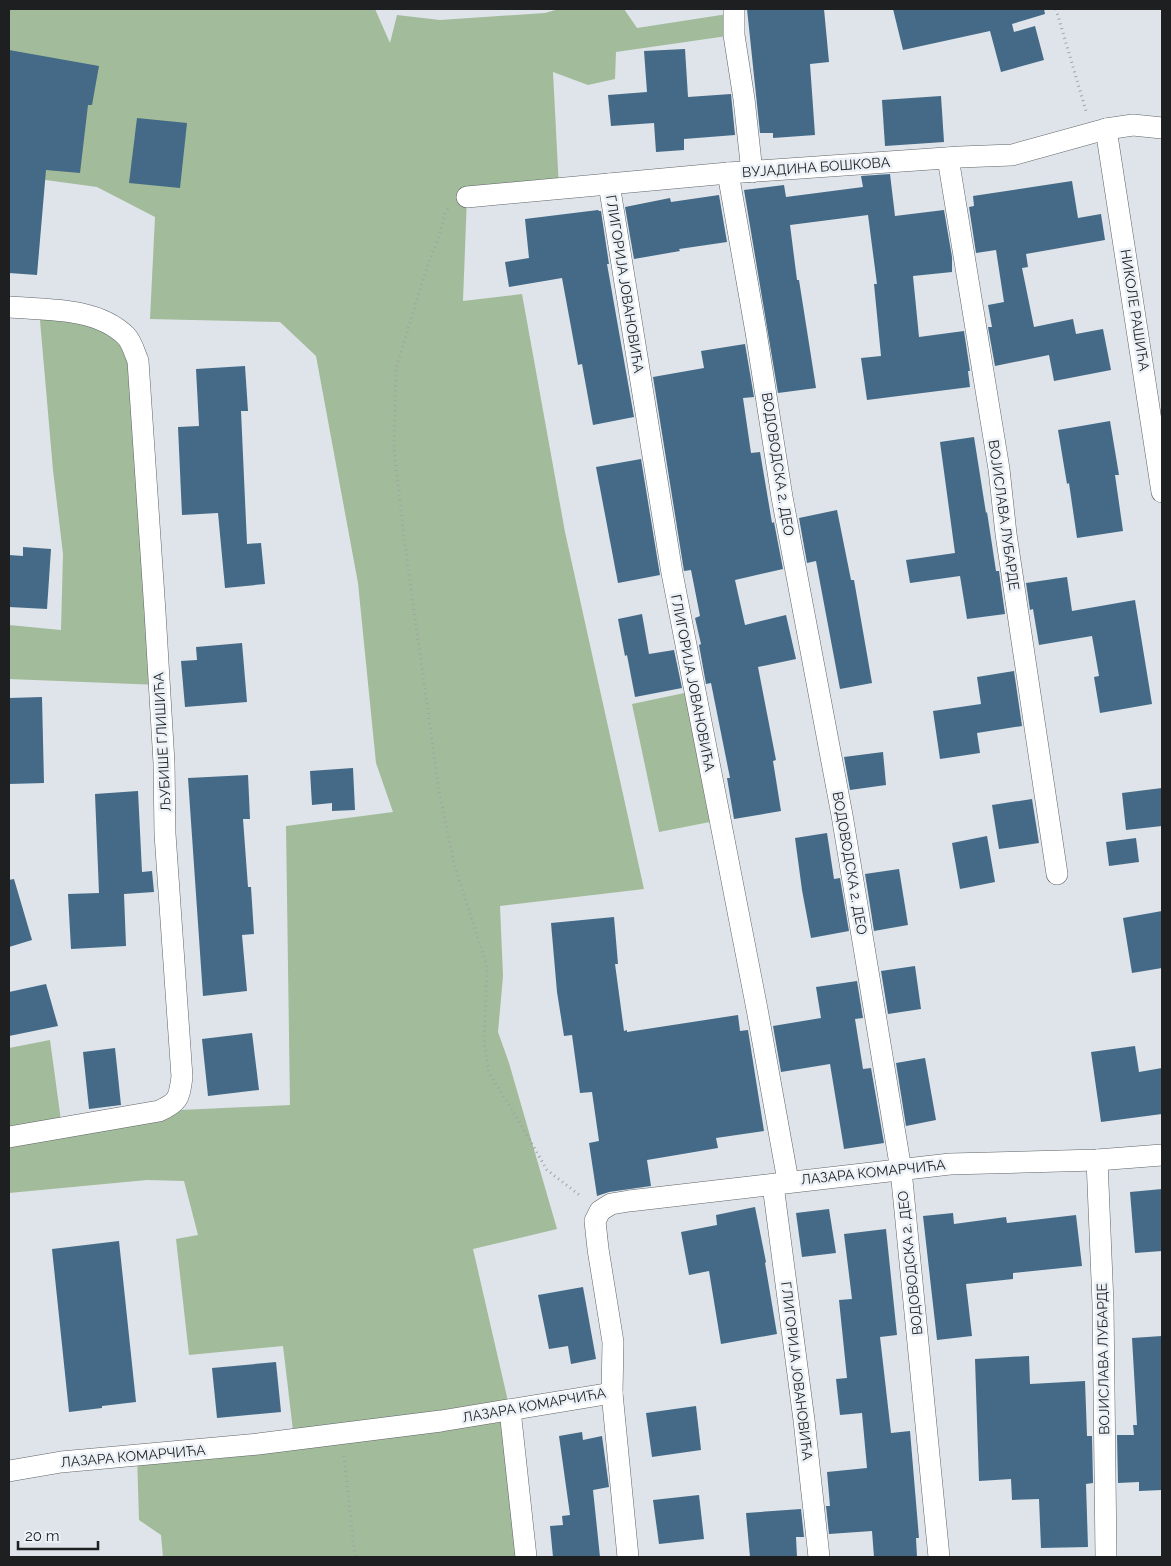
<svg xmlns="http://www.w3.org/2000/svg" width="1171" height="1566" font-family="Raleway,sans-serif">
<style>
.green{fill:#a2bb9a}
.building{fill:#446a87}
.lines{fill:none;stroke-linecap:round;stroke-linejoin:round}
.minor-casing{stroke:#5f6468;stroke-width:22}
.path{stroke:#a0a4a8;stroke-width:3;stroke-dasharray:1 4;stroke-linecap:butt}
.minor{stroke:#fff;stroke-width:21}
.labels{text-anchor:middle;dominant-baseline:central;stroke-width:5;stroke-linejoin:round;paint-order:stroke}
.street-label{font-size:14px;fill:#1d1f21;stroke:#ebf1f6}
</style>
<rect width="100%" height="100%" fill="#dee4e9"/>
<g class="green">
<path d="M9 9H375L390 43 397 15 440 20 545 13 559 9H624L637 28 734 13V35L616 52 615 79 588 85 553 72 559 189 467 197 463 301 522 294 565 532 644 889 500 906 503 976 498 1032 509 1063 557 1229 473 1249 510 1410 525 1557H163L161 1535 139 1520 137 1454 294 1439 283 1346 189 1355 176 1239 198 1235 184 1181 147 1180 9 1193V1048L50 1040 62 1128 159 1111 290 1105 286 826 393 812 376 763 358 583 316 356 280 322 150 319 155 217 97 187 9 175Z"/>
<path d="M39 309 128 337 159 685 9 679V625L61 630 63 554 53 470Z"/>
<path d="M694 691 720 820 659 832 632 704Z"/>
</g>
<g class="building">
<path d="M747 9H824L829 62 810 64 815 135 773 138V133H760Z"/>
<path d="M893 9H1044L1045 14 1012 24 1014 32 1035 26 1044 60 1001 72 990 31 903 50Z"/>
<path d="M685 49 688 97 731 94 735 135 684 139V150L656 152 654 123 611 126 608 95 647 92 644 51Z"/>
<path d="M9 50 99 66 92 105H88L80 173 46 170 37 275 9 273Z"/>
<path d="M941 96 944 142 885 146 882 100Z"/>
<path d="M137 118 187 123 180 188 129 183Z"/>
<path d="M890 174 895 216 944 210 952 257V272L913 276 919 337 964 331 970 371H968L970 387 867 400 861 358 881 356 874 284H877L868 215 790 225 797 280H799L816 388 778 393 744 190 784 185 786 197 863 187 861 176Z"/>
<path d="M1072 181 1078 218 1101 214 1105 240 1026 254 1028 267 1022 268 1034 327 1073 319 1076 334 1103 329 1111 370 1054 381 1049 355 995 366 988 327H992L988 305 1004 302 996 250 976 253 969 207 974 206 973 196Z"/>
<path d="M719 195 727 242 679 249 680 251 634 259 625 207 670 198 671 202Z"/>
<path d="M598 210 599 211H601L609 264H607L634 417 593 425 582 364 578 365 562 278 509 287 505 262 529 258 525 219Z"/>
<path d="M745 344 754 397 743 398 751 453 760 452 772 523 774 522 783 569 735 580 745 625 786 615 796 659 758 667 776 760 773 761 781 811 734 819 727 778H730L711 683 706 684 699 645 701 644 695 618 700 616 691 570 684 571 653 377 704 368 701 351Z"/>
<path d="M245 366 248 411H241L247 544 261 543 265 584 225 588 218 513 182 515 178 427 199 426 196 369Z"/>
<path d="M1110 421 1119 475H1115L1123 531 1077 538 1069 483 1067 484 1058 430Z"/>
<path d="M974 437 986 513 987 512 996 571H999L1005 614 967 619 960 576 910 583 906 560 955 553 940 442Z"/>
<path d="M641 459 660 575 618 583 596 467Z"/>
<path d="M837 510 851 580H854L872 683 840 689 816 561 807 563 799 518Z"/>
<path d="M23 547 51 549 47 609 9 607V555L23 556Z"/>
<path d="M1067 577 1072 611 1135 600 1152 704 1100 713 1094 677 1099 676 1092 636 1039 645 1033 609 1030 610 1026 583Z"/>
<path d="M642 614 649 654 674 650 682 688 635 697 627 655 625 656 618 619Z"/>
<path d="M242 643 247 702 185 707 181 661 197 660 196 647Z"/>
<path d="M1014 671 1022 726 977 733 980 753 940 759 933 711 981 704 977 677Z"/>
<path d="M42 697 44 783 9 784V698Z"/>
<path d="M883 752 886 785 850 790 844 757Z"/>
<path d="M353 768 355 810 332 811V803L312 805 310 771Z"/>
<path d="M248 775 250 819H243L248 887H251L254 934 242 935 247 991 203 996 188 778Z"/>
<path d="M1162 788V826L1126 830 1122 793Z"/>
<path d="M138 791 142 872 152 871 154 892 124 894 126 946 71 949 68 894 99 893 95 794Z"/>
<path d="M1032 799 1039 843 999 849 992 805Z"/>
<path d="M827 833 834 879 840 878 849 931 811 938 802 890 795 838Z"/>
<path d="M987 836 995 882 960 889 952 843Z"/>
<path d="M1136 838 1139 862 1109 866 1106 842Z"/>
<path d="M899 869 908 925 874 931 865 874Z"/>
<path d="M14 879 32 940 9 947V880Z"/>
<path d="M1162 911V968L1132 973 1123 918Z"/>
<path d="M614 917 618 964H615L624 1031 627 1030V1032L738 1015 740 1031 748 1030 764 1131 716 1138 718 1148 647 1160 651 1186 609 1192 597 1196 589 1143 599 1141 592 1092 580 1093 572 1035 564 1036 557 992 551 923Z"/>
<path d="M915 966 921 1009 888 1014 881 971Z"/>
<path d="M857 981 863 1018 855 1019 863 1069 871 1068 884 1143 844 1149 830 1064 781 1072 773 1026 821 1018 816 987Z"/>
<path d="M46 984 58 1026 9 1036V992Z"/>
<path d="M252 1033 259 1090 208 1096 202 1039Z"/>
<path d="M1135 1046 1139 1072 1162 1068V1114L1101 1122 1091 1052Z"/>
<path d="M115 1048 121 1105 89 1109 83 1052Z"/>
<path d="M925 1058 936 1120 906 1126 896 1063Z"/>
<path d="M1162 1189V1251L1135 1253 1130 1192Z"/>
<path d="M755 1207 766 1262 765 1263 777 1334 721 1344 709 1271 689 1275 681 1232 717 1225 716 1215Z"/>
<path d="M829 1209 836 1253 802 1257 796 1213Z"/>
<path d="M953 1213 954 1224 1006 1217 1007 1223 1076 1215 1082 1266 1013 1273V1279L966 1284 972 1336 937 1340 923 1216Z"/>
<path d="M886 1229 897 1335 880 1337 891 1433 910 1431 919 1538H916L917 1557H874L872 1531 829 1534 826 1506H830L827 1472 867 1468 862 1413 840 1415 836 1379 847 1378 839 1300 852 1299 844 1234Z"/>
<path d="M119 1241 136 1402 102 1406V1408L69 1412 52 1249Z"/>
<path d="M583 1287 596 1359 571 1364 568 1346 549 1349 538 1295Z"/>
<path d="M1162 1336V1490L1139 1491V1482L1118 1483 1117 1435H1134L1133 1425H1137L1132 1338Z"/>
<path d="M1029 1356 1030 1384 1085 1381 1087 1436H1092L1093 1483 1086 1484 1088 1547 1041 1548 1039 1499 1012 1500 1011 1479 979 1481 975 1359Z"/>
<path d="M276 1362 281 1412 217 1418 212 1368Z"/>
<path d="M696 1406 701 1450 652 1457 646 1413Z"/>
<path d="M582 1432 583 1440 602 1436 609 1487 593 1490 600 1557H553L550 1526 563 1525 562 1516 570 1515 559 1436Z"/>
<path d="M699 1495 704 1539 659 1544 653 1500Z"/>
<path d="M801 1509 804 1537H796L797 1557H750L746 1513Z"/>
</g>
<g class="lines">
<g class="minor-casing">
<g id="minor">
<path d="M734 9V35L744 99 752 172"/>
<path d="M1106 129 1162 492"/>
<path d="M948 158 999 469 1006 534 1057 874"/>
<path d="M728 173 756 332 782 497 842 815 901 1170 939 1557"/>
<path d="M609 184 672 573 757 1009 788 1181"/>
<path d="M467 197 728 173 960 157 1012 155 1106 129 1133 125 1162 128"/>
<path d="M9 307C47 310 97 307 126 336 132 342 135 354 138 361L155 612 164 763 165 834 182 1077C179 1098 179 1102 159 1111L9 1137"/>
<path d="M1097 1160 1103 1304 1106 1557"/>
<path d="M773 1185 804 1420 819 1557"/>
<path d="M510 1410 526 1557"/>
<path d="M9 1471 61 1462 258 1444 441 1421 612 1393"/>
<path d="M628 1557 612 1393 613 1342 598 1249 595 1221 600 1211 611 1204 629 1201 950 1164 1097 1160 1162 1155"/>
</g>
</g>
<g class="path">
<path d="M1056 9 1086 111"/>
<path d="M448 209 445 213 440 234 428 264 396 368 394 449 405 545 439 792 454 863 487 967 484 1042 489 1073 517 1118 547 1170 582 1197"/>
<path d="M344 1456 355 1557"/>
</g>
<use href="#minor" class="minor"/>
</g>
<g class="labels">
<g class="street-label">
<text transform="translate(816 167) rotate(-4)">ВУЈАДИНА БОШКОВА</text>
<text transform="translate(625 284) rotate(81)">ГЛИГОРИЈА ЈОВАНОВИЋА</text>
<text transform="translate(1135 310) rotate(81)">НИКОЛЕ РАШИЋА</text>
<text transform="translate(778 464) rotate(81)">ВОДОВОДСКА 2. ДЕО</text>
<text transform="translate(1004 515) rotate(82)">ВОЈИСЛАВА ЛУБАРДЕ</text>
<text transform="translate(693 683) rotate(79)">ГЛИГОРИЈА ЈОВАНОВИЋА</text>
<text transform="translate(162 742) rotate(-93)">ЉУБИШЕ ГЛИШИЋА</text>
<text transform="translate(850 863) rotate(80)">ВОДОВОДСКА 2. ДЕО</text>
<text transform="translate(873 1172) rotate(-6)">ЛАЗАРА КОМАРЧИЋА</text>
<text transform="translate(910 1263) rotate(-96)">ВОДОВОДСКА 2. ДЕО</text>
<text transform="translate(1103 1359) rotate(-91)">ВОЈИСЛАВА ЛУБАРДЕ</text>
<text transform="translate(797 1371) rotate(83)">ГЛИГОРИЈА ЈОВАНОВИЋА</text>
<text transform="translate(534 1405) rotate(-10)">ЛАЗАРА КОМАРЧИЋА</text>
<text transform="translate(133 1456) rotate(-5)">ЛАЗАРА КОМАРЧИЋА</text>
</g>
</g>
<rect width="1171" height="1566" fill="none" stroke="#1d1f21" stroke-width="20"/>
<path d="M18 1541v8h80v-8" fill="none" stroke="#1d1f21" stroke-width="2.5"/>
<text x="25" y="1541" font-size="15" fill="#1d1f21" stroke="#ebf1f6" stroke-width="4" paint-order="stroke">20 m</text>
</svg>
